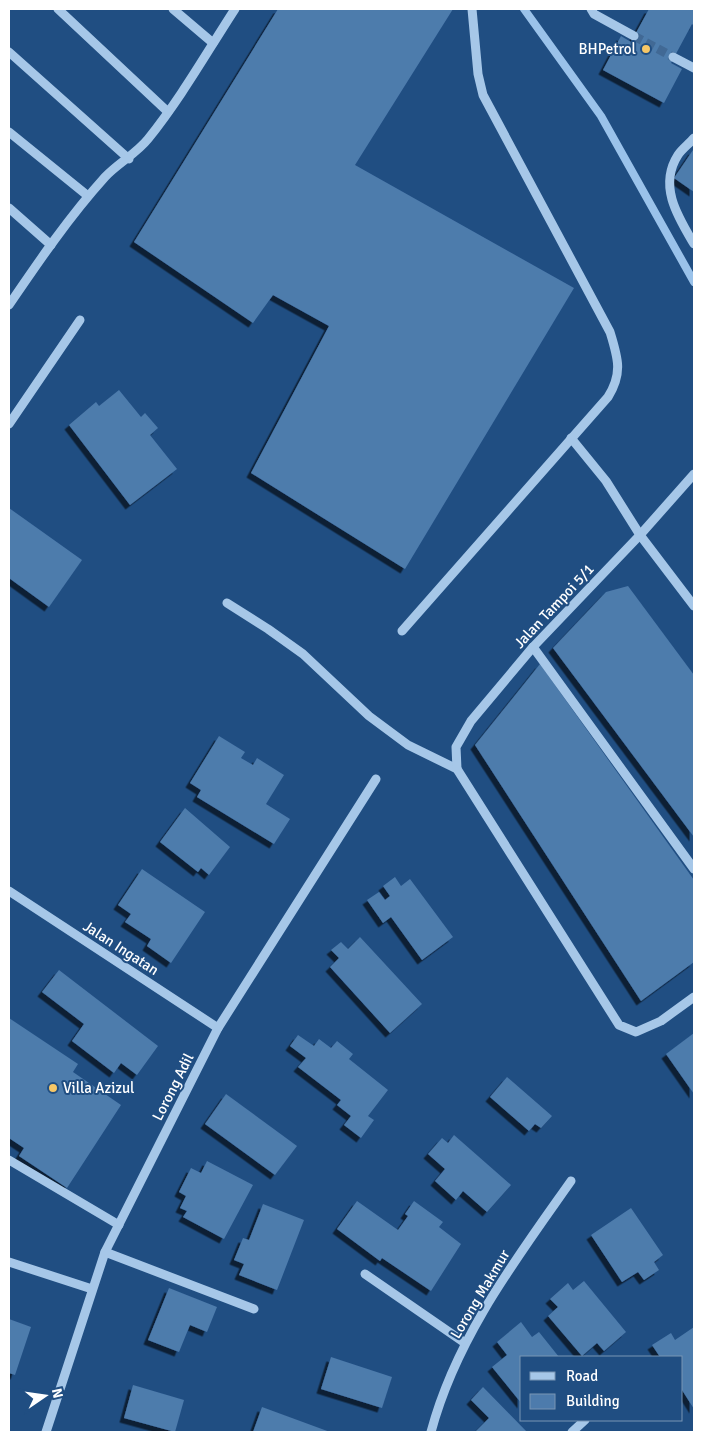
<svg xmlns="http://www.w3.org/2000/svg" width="703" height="1441" font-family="Signika,sans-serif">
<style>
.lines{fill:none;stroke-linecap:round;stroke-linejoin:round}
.stream{stroke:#9ac2ea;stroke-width:8}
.building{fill:#4d7bac;filter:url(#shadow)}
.minor-tunnel{stroke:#416995;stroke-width:9;stroke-dasharray:9 4.5;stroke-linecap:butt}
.minor{stroke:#a6c7e8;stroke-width:9}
.poi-dot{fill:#f6c767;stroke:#204e82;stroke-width:2}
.labels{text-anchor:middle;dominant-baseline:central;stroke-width:4;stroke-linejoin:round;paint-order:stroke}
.poi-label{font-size:15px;fill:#fff;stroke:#204e82;text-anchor:end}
.street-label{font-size:15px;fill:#fff;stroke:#204e82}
</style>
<defs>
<filter id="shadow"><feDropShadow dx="-4.5" dy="4.5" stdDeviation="0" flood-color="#0009"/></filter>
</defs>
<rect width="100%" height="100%" fill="#204e82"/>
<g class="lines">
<path class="stream" d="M524 9 601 116 694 282"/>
</g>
<g class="building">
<path d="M278 9H453L355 165 574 288 405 569 251 473 329 326 273 295 253 323 134 242Z"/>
<path d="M649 9H694V26L692 24 671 63 682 69 664 103 603 70 621 36 631 42Z"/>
<path d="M693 150 694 151V192L674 178Z"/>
<path d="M119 390 141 417 145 413 158 428 150 435 177 469 130 505 69 425 96 402 99 406Z"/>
<path d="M9 508 82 560 49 607 9 578Z"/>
<path d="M628 586 694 675V837L553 648 606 592Z"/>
<path d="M540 664 694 880V962L641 1001 475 745Z"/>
<path d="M219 736 245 752 241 758 253 765 257 758 284 775 266 804 290 819 274 844 197 797 201 790 190 783Z"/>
<path d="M185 808 230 847 209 875 201 868 198 872 160 842Z"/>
<path d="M142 869 205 912 171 963 147 946 151 939 125 922 131 914 118 905Z"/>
<path d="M395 877 401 886 410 879 453 937 422 960 391 917 383 923 367 900 379 892 385 900 390 896 383 886Z"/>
<path d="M360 937 422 1004 390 1033 330 967 339 958 331 950 341 942 348 949Z"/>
<path d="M59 970 158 1046 137 1075 121 1063 114 1073 72 1041 84 1024 42 992Z"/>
<path d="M9 1018 78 1064 73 1072 121 1105 67 1188 19 1156 24 1148 9 1138Z"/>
<path d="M694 1033V1094L666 1054Z"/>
<path d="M298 1035 314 1046 319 1039 331 1048 337 1041 353 1054 349 1059 388 1090 368 1116 374 1120 361 1138 344 1125 351 1116 337 1105 341 1100 298 1067 306 1058 290 1046Z"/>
<path d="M507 1077 552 1116 541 1128 535 1124 529 1131 490 1097Z"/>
<path d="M226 1094 297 1146 275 1175 205 1124Z"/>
<path d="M454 1135 511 1185 487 1212 463 1191 456 1200 435 1181 445 1169 428 1154 442 1138 448 1143Z"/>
<path d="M207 1161 253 1185 224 1239 183 1217 187 1211 180 1208 186 1196 179 1192 191 1168 201 1173Z"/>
<path d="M357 1201 398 1230 408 1216 405 1214 414 1201 443 1222 439 1227 461 1244 431 1291 382 1258 380 1261 337 1229Z"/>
<path d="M263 1204 304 1220 277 1290 239 1275 244 1264 234 1260 243 1238 249 1240Z"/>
<path d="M631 1208 663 1255 654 1262 659 1270 644 1280 638 1272 622 1282 591 1235Z"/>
<path d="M584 1281 626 1332 604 1351 597 1343 582 1356 548 1316 558 1307 550 1299 568 1283 573 1290Z"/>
<path d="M169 1288 217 1307 207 1332 190 1325 179 1352 148 1340Z"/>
<path d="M9 1319 31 1327 15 1375 9 1373Z"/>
<path d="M521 1322 532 1337 539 1332 559 1357H522V1404L492 1367 507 1355 497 1342Z"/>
<path d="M694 1327V1409L682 1390V1357H660L652 1345 671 1333 675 1340Z"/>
<path d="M331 1357 392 1377 382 1408 321 1389Z"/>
<path d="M133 1385 184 1400 175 1432 124 1418Z"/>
<path d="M483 1387 527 1432H475L489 1418 471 1400Z"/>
<path d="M262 1407 330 1432H253Z"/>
</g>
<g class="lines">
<path class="minor-tunnel" d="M634 36 673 57"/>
<g class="minor">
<path d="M58 9 168 112"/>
<path d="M173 9 213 43"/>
<path d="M591 9 594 14 634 36"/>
<path d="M9 52 129 159"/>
<path d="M673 57 694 68"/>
<path d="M9 132 88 196"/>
<path d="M694 138C689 144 682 149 678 155 658 186 678 217 694 244"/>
<path d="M9 208 51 245"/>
<path d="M9 305C39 261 69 217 105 177 118 163 136 154 148 139 181 98 207 52 235 9"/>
<path d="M9 424 80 320"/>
<path d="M571 438 606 481 640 535 694 606"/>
<path d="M227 603 268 629 303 654 369 716 408 745 457 769 619 1025 636 1032 661 1021 694 997"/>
<path d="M402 631 608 397C623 373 618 358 610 332L483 95 478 74 472 9"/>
<path d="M533 647 694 869"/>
<path d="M457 769 456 747 471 721 533 647 640 535 694 474"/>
<path d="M9 891 218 1028"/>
<path d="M9 1160 119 1225"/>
<path d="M105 1252 254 1309"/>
<path d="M9 1262 92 1289"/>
<path d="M365 1274 465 1343"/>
<path d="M46 1432 105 1252 218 1028 376 779"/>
<path d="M431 1432C456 1338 516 1259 571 1181"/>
<path d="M572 1432 585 1420"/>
</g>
</g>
<g class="poi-dot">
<circle cx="646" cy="49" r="5"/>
<circle cx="53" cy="1088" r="5"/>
</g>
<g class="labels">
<g class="poi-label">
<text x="636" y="49">BHPetrol</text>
<text x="63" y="1088" text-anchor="start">Villa Azizul</text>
</g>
<g class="street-label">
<text transform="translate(554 606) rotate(-47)">Jalan Tampoi 5/1</text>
<text transform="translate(121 948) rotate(33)">Jalan Ingatan</text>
<text transform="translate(173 1087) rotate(-63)">Lorong Adil</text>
<text transform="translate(480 1294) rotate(-59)">Lorong Makmur</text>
</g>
</g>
<rect width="703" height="1441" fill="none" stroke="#ffffff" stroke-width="20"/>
<rect x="520" y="1356" width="162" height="65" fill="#204e82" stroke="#7995b4"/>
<rect x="530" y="1372" width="25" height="8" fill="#a6c7e8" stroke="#7995b4"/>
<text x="566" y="1381" font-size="15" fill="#ffffff">Road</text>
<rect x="530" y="1394" width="25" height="15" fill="#4d7bac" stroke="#7995b4"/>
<text x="566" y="1406" font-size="15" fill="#ffffff">Building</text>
<g transform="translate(45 1396) rotate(77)" stroke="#204e82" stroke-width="4" paint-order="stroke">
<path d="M0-4L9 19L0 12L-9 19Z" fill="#ffffff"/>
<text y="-8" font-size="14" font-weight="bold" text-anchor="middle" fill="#ffffff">N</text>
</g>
</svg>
